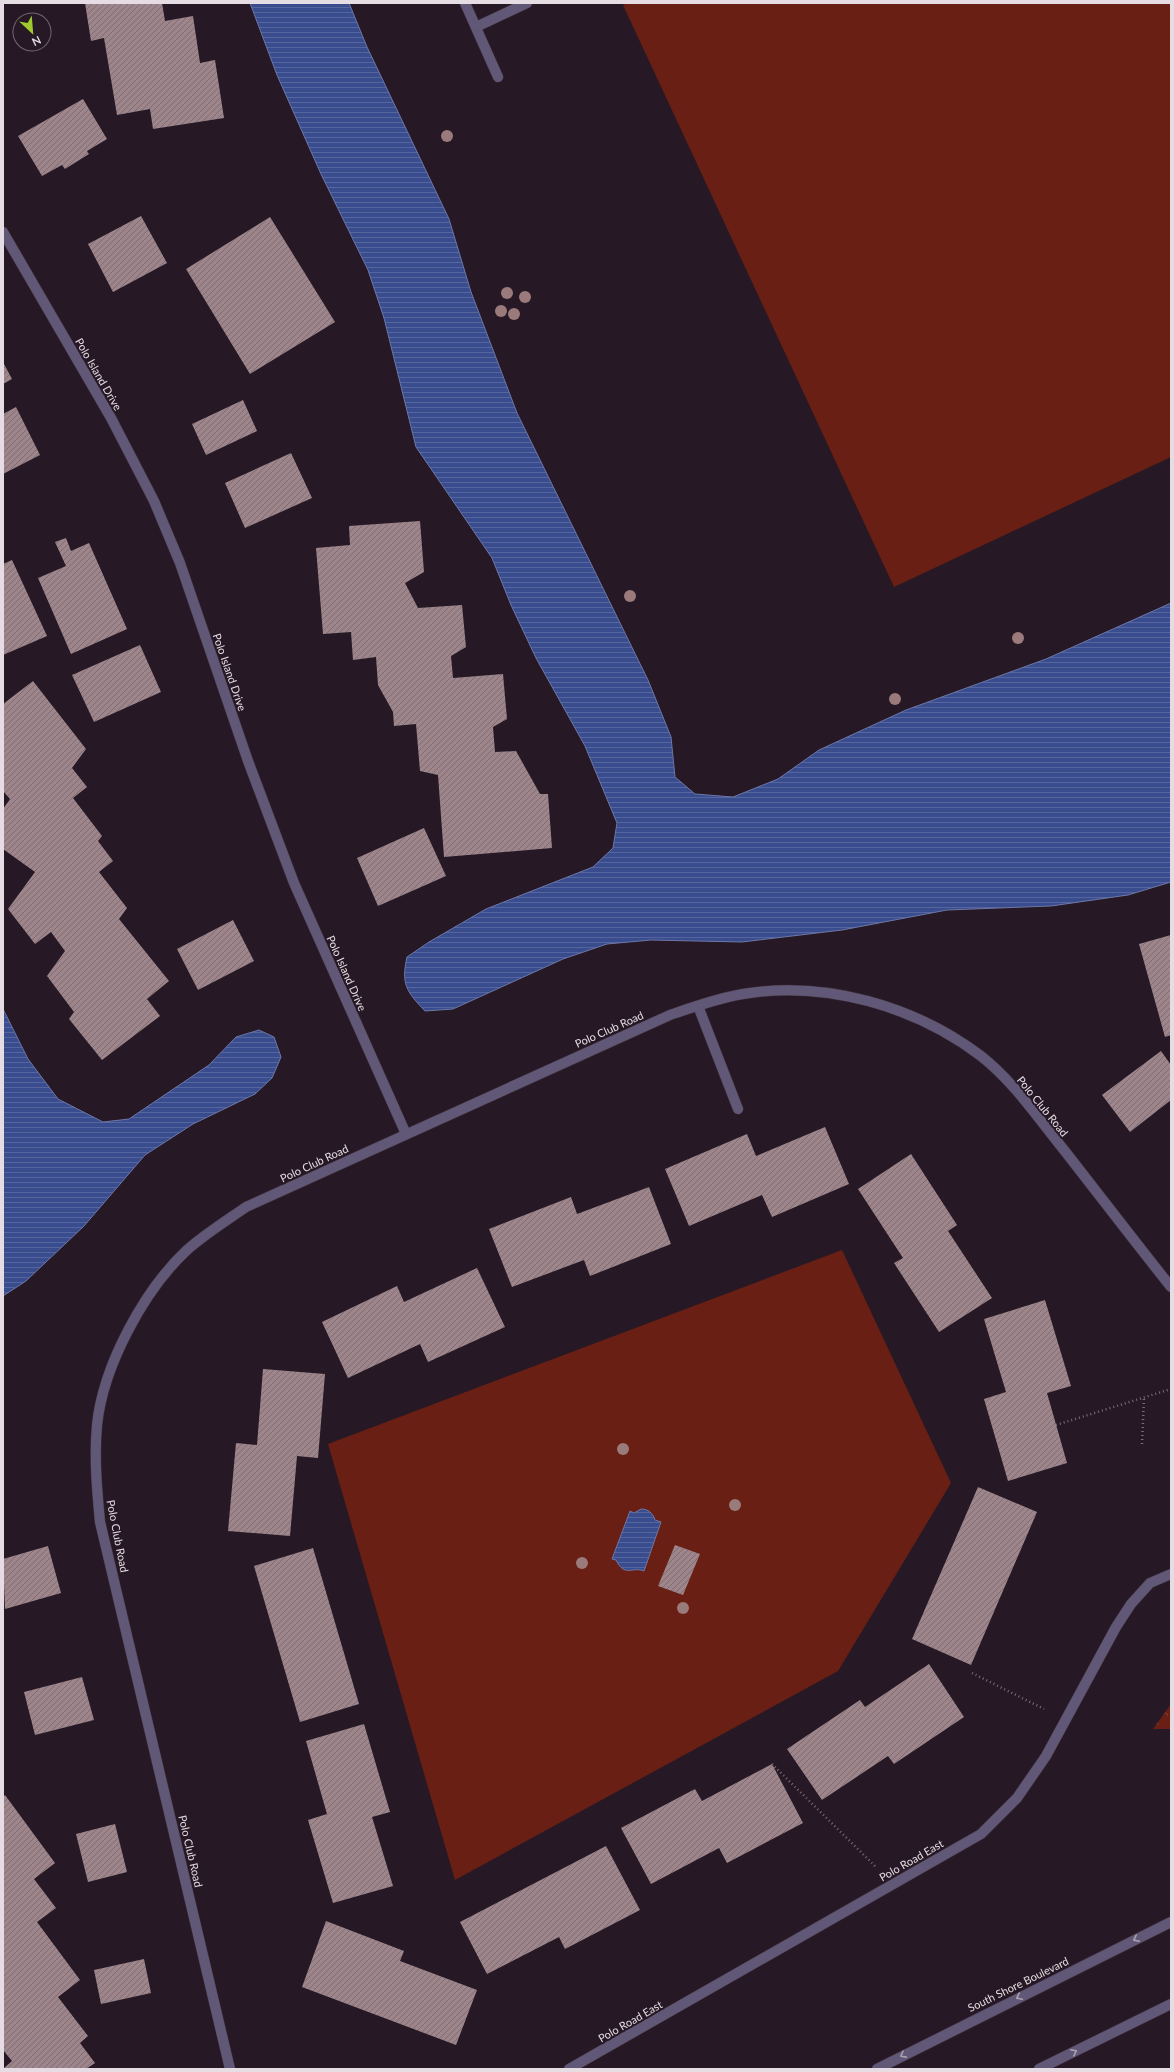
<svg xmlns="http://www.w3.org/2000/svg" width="1174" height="2072" font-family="Lato,sans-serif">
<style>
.grass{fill:#691f13}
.forest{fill:url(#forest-crowns)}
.water{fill:url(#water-rules);stroke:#6d77a8}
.building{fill:url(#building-hatch)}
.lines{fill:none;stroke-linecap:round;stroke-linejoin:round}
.service-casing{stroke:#413440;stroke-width:11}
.minor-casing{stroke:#413440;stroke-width:11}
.tertiary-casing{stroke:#413440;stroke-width:11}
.path{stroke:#796e78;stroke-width:2.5;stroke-dasharray:1 3;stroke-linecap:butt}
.service{stroke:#615776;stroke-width:10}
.minor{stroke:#615776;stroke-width:10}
.tertiary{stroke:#615776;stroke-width:10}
.tree{fill:#9a7a7a}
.oneway{stroke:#aaa0b2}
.labels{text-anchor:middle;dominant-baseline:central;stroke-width:4;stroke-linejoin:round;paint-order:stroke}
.street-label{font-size:11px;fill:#e6dce4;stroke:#261925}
</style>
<defs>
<pattern id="forest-crowns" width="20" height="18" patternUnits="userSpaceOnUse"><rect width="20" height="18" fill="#691f13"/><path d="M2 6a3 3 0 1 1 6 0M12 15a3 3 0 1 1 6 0" fill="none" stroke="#7e3f35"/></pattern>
<pattern id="water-rules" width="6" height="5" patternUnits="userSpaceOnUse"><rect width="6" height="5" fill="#394c8e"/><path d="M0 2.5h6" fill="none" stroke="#56659e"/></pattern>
<pattern id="building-hatch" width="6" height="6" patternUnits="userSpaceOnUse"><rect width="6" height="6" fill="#9d858b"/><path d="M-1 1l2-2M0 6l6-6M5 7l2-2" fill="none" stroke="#7e6e72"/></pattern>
</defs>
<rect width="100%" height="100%" fill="#261925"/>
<g class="grass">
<path d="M628 3H1171V457L894 587 623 5Z"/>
<path d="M842 1250 951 1483 838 1671 455 1880 328 1444Z"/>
</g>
<path class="forest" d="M1171 1704V1729H1153Z"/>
<g class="water">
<path d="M250 3H349L367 47 449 219 471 292 517 413 648 680 671 737 675 777 695 794 733 797 778 779 819 750 906 710 1046 659 1171 603V882L1128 895 1051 906 947 910 842 930 742 942 651 940 607 944 563 959 453 1009 425 1011C406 991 401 984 407 957L429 942 486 909 593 867 613 848 617 823 585 746 536 658 511 605 492 558 416 447 384 318 368 270 321 174 277 75Z"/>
<path d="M3 1009 28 1059 58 1099 103 1122 129 1119 209 1065 236 1037 259 1030 274 1037 281 1057 272 1078 255 1094 193 1124 145 1155 84 1226 26 1281 3 1296Z"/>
<path d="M641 1509C648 1509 653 1513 655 1520L661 1522 644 1571C632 1566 625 1578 616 1560L612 1559 630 1511 634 1513Z"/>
</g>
<g class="building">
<path d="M85 3H162L165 21 193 16 200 63 215 60 224 118 153 129 150 109 117 115 104 38 91 41Z"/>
<path d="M83 99 107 139 87 151 89 154 65 169 62 165 42 176 18 136Z"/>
<path d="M141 216 167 263 113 292 88 244Z"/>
<path d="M270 217 335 322 250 374 186 269Z"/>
<path d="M3 362 12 379 3 384Z"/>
<path d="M243 400 257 431 206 455 192 424Z"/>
<path d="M16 407 40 455 3 474V414Z"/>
<path d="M291 453 312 498 245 528 225 483Z"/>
<path d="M420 521 424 572 405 583 418 608 462 605 466 647 451 656 453 678 503 674 507 719 493 727 495 752 516 751 540 794H548L552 848 444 857 438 775 420 771 416 724 394 726 393 712 378 685 376 657 353 660 351 632 323 634 316 548 350 545 349 526Z"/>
<path d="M66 538 71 551 89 543 127 629 71 654 38 578 66 566 55 542Z"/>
<path d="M12 560 47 636 3 655V564Z"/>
<path d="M140 645 161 692 94 722 72 675Z"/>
<path d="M33 681 86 749 72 768 87 787 73 798 102 836 98 841 113 861 99 872 127 908 119 919 169 981 147 999 160 1016 102 1060 69 1019 74 1012 47 976 65 951 51 932 35 944 8 909 35 872 3 849V809L10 799 3 791V704Z"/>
<path d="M424 828 446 876 378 906 357 858Z"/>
<path d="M233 920 254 961 198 990 177 949Z"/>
<path d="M1171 935V1035L1165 1037 1139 944Z"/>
<path d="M1161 1051 1171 1065V1100L1130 1132 1102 1095Z"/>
<path d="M825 1127 849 1184 772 1217 762 1195 689 1226 665 1169 747 1134 756 1156Z"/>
<path d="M911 1154 957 1225 948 1231 992 1298 939 1332 894 1263 903 1258 858 1189Z"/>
<path d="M649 1187 671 1244 590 1276 584 1260 512 1287 489 1229 571 1197 577 1214Z"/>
<path d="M477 1268 505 1327 428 1362 420 1344 348 1378 322 1322 397 1286 404 1302Z"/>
<path d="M1045 1300 1071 1386 1047 1393 1067 1463 1008 1481 984 1399 1006 1392 984 1319Z"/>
<path d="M263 1369 325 1374 318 1458 297 1456 290 1536 228 1531 236 1443 257 1445Z"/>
<path d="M978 1487 1037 1512 971 1665 912 1639Z"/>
<path d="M675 1545 700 1554 683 1595 658 1586Z"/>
<path d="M48 1546 61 1593 5 1609 3 1559Z"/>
<path d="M313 1548 359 1704 300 1722 254 1566Z"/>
<path d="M929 1664 964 1717 894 1764 888 1756 822 1800 787 1749 860 1700 865 1707Z"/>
<path d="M82 1677 94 1720 35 1735 24 1692Z"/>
<path d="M364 1724 390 1812 372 1817 393 1886 333 1903 308 1820 327 1814 306 1741Z"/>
<path d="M772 1764 803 1823 727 1863 719 1848 651 1884 621 1828 695 1789 702 1801Z"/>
<path d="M5 1795 55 1863 34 1879 56 1908 37 1922 80 1980 58 1997 88 2036 80 2043 95 2063 86 2069H3L12 2061 3 2050V1797Z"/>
<path d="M115 1824 127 1872 88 1882 76 1834Z"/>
<path d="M606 1846 640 1910 565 1949 559 1937 487 1974 460 1922Z"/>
<path d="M326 1921 404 1951 400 1961 477 1990 456 2045 302 1987Z"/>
<path d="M144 1959 151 1993 101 2004 94 1970Z"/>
</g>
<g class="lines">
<g class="service-casing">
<g id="service">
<path d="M465 3 498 77"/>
<path d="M476 27 527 3"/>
<path d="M698 1006 738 1109"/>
</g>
</g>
<g class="minor-casing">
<g id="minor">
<path d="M3 232 111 418 154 501 180 563 248 761 294 883 406 1134"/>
<path d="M230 2069 100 1522C97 1490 94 1458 97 1425 103 1366 144 1290 187 1250 205 1234 226 1221 246 1207L670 1015C693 1007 718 998 743 994 825 980 915 1006 981 1056 1014 1082 1038 1118 1064 1150 1100 1196 1135 1242 1171 1287"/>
<path d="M569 2069 981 1834 1017 1798 1046 1756 1116 1627 1131 1604 1150 1583 1171 1574"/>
</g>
</g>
<g class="tertiary-casing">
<g id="tertiary">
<path d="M877 2069 1171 1922"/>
<path d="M1039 2069 1171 2004"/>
</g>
</g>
<g class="path">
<path d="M1056 1425 1171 1389"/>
<path d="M1142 1444 1144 1398"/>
<path d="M972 1673 1044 1709"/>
<path d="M772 1764 876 1867"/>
</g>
<use href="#service" class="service"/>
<use href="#minor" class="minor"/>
<use href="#tertiary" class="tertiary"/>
</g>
<g class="tree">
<circle cx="447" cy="136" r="6"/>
<circle cx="507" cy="293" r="6"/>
<circle cx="525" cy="297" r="6"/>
<circle cx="501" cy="311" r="6"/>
<circle cx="514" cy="314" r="6"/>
<circle cx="630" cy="596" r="6"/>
<circle cx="1018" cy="638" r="6"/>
<circle cx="895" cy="699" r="6"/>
<circle cx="623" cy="1449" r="6"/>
<circle cx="735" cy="1505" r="6"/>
<circle cx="582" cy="1563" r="6"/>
<circle cx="683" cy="1608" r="6"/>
</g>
<defs><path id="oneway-chevron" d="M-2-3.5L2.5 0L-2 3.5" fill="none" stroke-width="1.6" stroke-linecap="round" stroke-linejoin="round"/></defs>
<g class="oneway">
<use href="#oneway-chevron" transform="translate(1136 1939) rotate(154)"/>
<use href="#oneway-chevron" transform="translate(1019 1997) rotate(154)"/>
<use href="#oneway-chevron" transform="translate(1074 2052) rotate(-26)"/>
<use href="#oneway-chevron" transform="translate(903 2055) rotate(152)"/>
</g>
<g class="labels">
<g class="street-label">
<text transform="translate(99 374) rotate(60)">Polo Island Drive</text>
<text transform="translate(230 672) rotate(71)">Polo Island Drive</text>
<text transform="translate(347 973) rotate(66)">Polo Island Drive</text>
<text transform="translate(609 1029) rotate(-24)">Polo Club Road</text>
<text transform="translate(1043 1106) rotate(51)">Polo Club Road</text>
<text transform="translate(314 1163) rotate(-25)">Polo Club Road</text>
<text transform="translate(118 1536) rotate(79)">Polo Club Road</text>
<text transform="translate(191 1851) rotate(77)">Polo Club Road</text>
<text transform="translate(911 1860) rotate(-30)">Polo Road East</text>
<text transform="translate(1018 1984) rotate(-26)">South Shore Boulevard</text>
<text transform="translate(630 2021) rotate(-30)">Polo Road East</text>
</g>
</g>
<rect width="1174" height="2072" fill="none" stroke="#e6dce4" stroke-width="8"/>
<g transform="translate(32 32) rotate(154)"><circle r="19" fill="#261925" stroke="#736771"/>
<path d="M0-3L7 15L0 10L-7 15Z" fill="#9fca2d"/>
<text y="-6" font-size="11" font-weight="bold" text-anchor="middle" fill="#e6dce4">N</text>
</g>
</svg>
